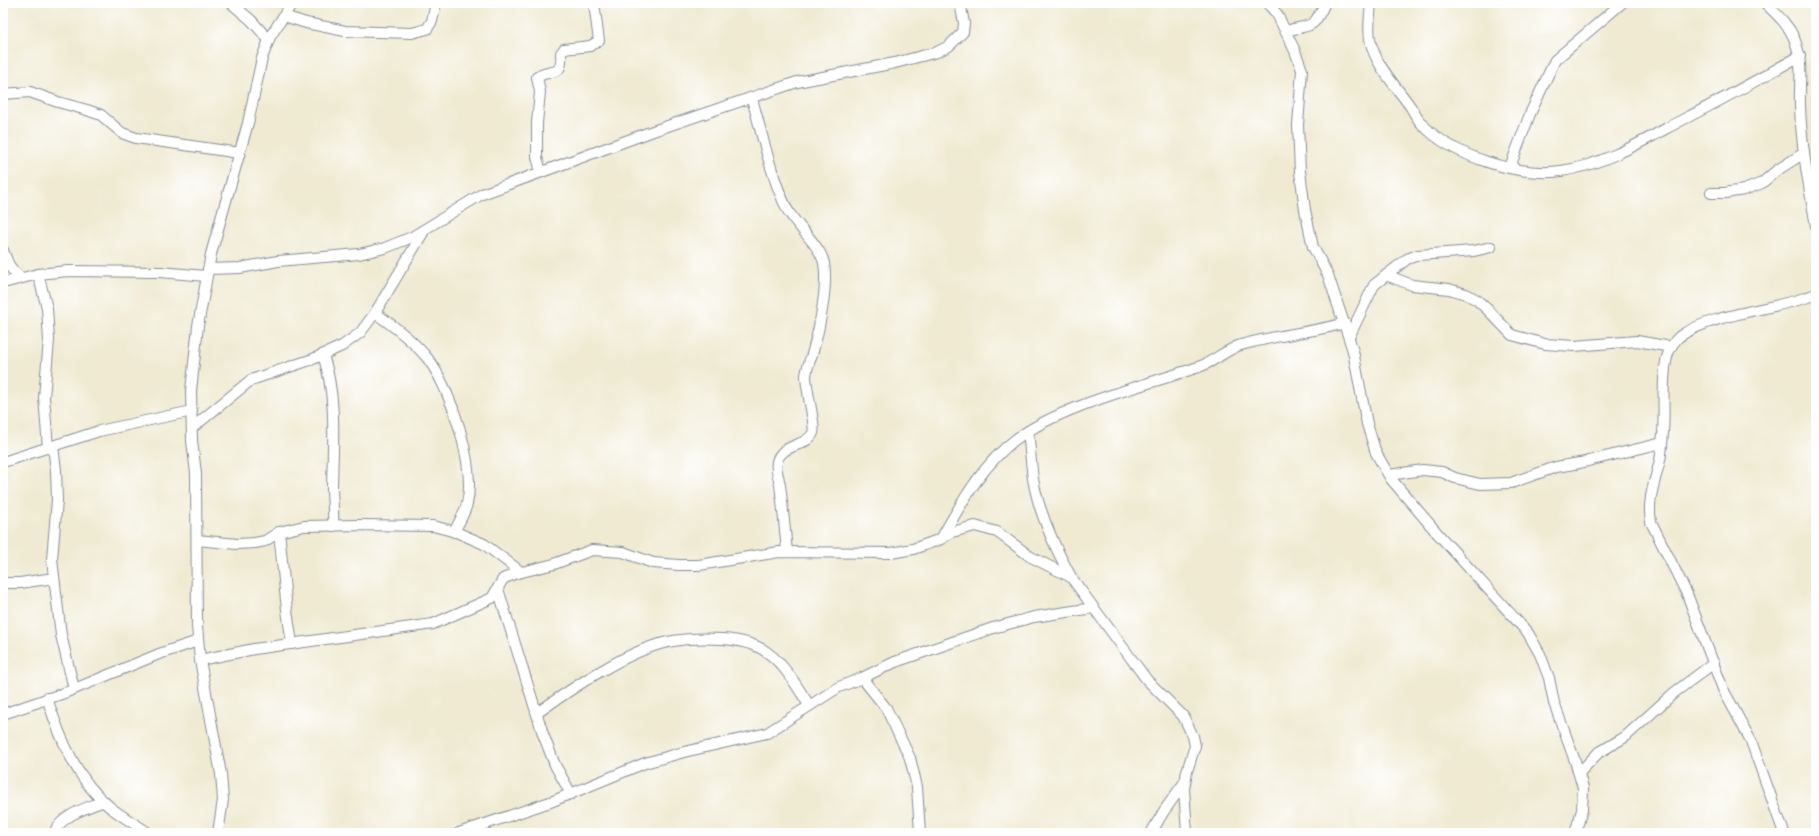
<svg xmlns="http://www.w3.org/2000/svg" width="1819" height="836" font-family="Vollkorn,serif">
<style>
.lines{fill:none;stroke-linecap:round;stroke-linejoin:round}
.minor-casing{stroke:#858c98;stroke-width:12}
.minor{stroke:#fff;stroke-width:10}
</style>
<rect width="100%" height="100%" fill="#fff"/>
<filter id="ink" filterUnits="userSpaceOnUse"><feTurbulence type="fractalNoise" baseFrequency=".025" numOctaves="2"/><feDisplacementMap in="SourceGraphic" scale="8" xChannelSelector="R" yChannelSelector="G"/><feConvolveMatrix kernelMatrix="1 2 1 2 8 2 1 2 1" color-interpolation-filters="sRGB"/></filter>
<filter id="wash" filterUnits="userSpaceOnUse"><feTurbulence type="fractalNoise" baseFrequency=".012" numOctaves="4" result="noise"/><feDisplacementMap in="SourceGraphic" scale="16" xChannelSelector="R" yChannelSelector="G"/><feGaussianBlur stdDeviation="0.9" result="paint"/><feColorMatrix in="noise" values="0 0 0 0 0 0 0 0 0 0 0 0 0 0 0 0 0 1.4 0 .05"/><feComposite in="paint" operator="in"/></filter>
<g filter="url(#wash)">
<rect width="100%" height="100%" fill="#efead1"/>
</g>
<g filter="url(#ink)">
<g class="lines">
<g class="minor-casing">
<g id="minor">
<path d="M231 3 251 20 269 40"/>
<path d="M1267 3 1277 14 1295 51 1302 70 1298 125 1300 172 1305 210 1313 247 1328 275 1353 351 1367 424 1376 453 1391 479 1438 534 1528 633 1540 654 1549 678 1554 703 1575 761 1583 788 1582 810 1575 833"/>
<path d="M1371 3C1370 15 1368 28 1370 39 1374 64 1396 86 1410 106 1414 112 1417 119 1422 124 1452 156 1518 177 1561 171 1598 166 1635 146 1667 128 1712 105 1756 81 1800 56"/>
<path d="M1765 3C1776 14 1788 24 1794 38 1804 63 1799 80 1800 105 1801 145 1809 186 1816 226"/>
<path d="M284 16 306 23 345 31 412 33 427 29 432 21 436 3"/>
<path d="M1286 31C1313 23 1312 31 1325 3"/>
<path d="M3 94 30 92 58 102 87 110 101 115 122 133 136 138 240 153"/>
<path d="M752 99C762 133 771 177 787 209 796 226 820 245 824 263 828 284 820 326 814 347 812 357 807 365 806 376 806 389 816 426 813 433 807 447 780 444 777 462 775 469 779 478 780 485 783 507 785 530 787 552"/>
<path d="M1510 167 1530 114 1555 60 1622 3"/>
<path d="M541 172 537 157V123L540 92 537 77C553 68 563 78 561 53L564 49 590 46 599 41 594 3"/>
<path d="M1711 193H1725L1744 190 1762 183 1776 171 1804 153"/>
<path d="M3 250C7 262 10 270 21 278"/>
<path d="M208 269 240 268 278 261 359 254 385 248 412 237 482 194 653 131 797 82 895 63 937 52 949 46 963 32 964 23 960 3"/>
<path d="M38 274 47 308 49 340 44 397 48 448"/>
<path d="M1386 275 1412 285 1449 289 1466 294 1477 300 1488 310 1512 335 1545 344 1574 346 1637 341 1671 347"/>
<path d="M3 283 38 274 68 271 160 272 206 276"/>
<path d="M375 313C394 326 413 340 428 359 451 389 476 466 467 504 464 514 459 523 454 532"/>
<path d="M1349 337 1374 285 1407 259 1418 255 1474 251 1491 247"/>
<path d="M323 355C337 397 333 442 332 486 332 499 334 512 333 526"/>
<path d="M192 428 251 380 313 359 342 346 360 333 375 313 424 231"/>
<path d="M1028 432C1030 448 1031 463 1033 479 1039 514 1054 546 1071 577"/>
<path d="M53 446 56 470 57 500 52 559 61 635 74 689"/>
<path d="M3 462 99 431 192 411"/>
<path d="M1389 475 1423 470 1442 472 1455 478 1480 484 1511 483 1556 467 1580 463 1662 443"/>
<path d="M279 532 287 610 292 644"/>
<path d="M942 537C962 502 983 464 1016 439 1064 404 1145 386 1201 366 1215 361 1227 349 1241 345 1275 335 1310 333 1345 323"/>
<path d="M197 540 237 544 255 543 265 541 279 532 304 526 360 525 433 526 456 532 484 544 521 572"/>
<path d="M3 583H20L54 578"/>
<path d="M498 589 543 734 555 765 571 794"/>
<path d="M200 660 254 649 433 624 492 598 503 579 514 574 554 564 592 550 623 552 653 563 679 565H699L779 552 891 553 913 549 941 539 952 532 975 526 997 532 1031 557 1071 577 1147 680 1183 716 1193 736 1195 746 1187 771 1184 789 1187 833"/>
<path d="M862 678 886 708 910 758 917 787 920 833"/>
<path d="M47 698C60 738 77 781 111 808 123 817 136 825 149 833"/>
<path d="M537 713C571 689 628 650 668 642 686 638 704 638 722 639 738 640 755 643 768 653 786 666 797 687 809 705"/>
<path d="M3 714 67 692 159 654 198 641"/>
<path d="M1579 773 1598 753 1625 737 1675 692 1714 663"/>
<path d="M54 833C60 816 88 807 104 801"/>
<path d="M218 833 223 800 221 774 200 660 197 626 196 473 192 441 191 391 198 326 211 254 248 123 262 58 270 37 292 3"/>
<path d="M459 833 553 801 645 763 684 752 767 733 839 687 862 678 895 662 993 628 1034 617 1093 608"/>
<path d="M1151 833 1164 811 1184 783"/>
<path d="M1784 833 1751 741 1723 689 1687 594 1651 522C1647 499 1655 482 1660 460 1662 451 1662 442 1663 433 1665 408 1661 381 1667 357 1669 350 1674 341 1680 336 1713 313 1776 310 1816 294"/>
</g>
</g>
<use href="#minor" class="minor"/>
</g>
</g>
<rect width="1819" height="836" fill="none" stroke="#fff" stroke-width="16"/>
</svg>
